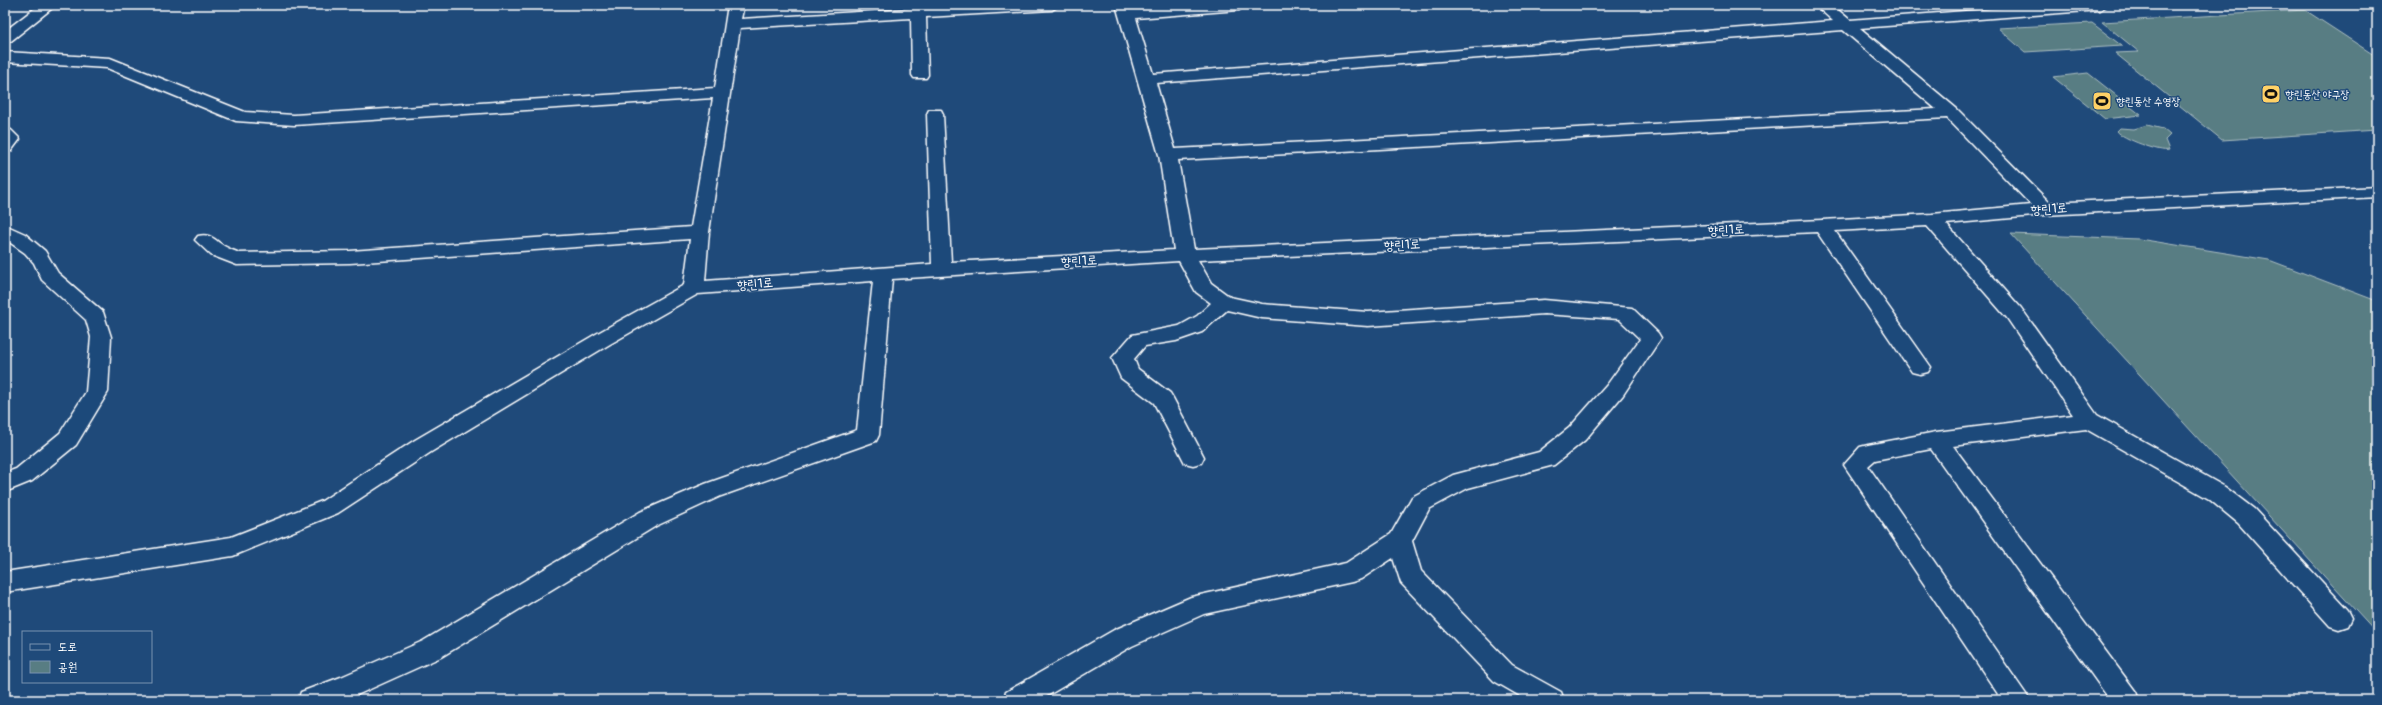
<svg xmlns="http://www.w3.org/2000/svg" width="2382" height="705" font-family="Pangolin,'Poor Story',sans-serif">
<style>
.green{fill:#587d83;stroke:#acbec1}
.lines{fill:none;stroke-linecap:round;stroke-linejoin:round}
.street-casing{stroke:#fff;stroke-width:3}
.street{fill:#1f4a7a;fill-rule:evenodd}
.labels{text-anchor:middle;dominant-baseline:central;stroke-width:3;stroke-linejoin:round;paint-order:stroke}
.far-poi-label{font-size:11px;fill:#fff;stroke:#1f4a7a;text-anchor:start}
.street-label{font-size:13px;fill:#fff;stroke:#1f4a7a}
</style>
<rect width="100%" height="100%" fill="#1f4a7a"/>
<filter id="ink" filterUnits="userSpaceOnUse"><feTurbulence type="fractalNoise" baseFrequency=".025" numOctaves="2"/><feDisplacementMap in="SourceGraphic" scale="8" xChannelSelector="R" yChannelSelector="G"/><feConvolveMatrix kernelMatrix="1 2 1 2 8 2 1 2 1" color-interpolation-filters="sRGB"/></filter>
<g filter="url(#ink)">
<g class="green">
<path d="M2305 10 2377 57V130L2222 140 2115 53 2139 52 2102 22Z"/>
<path d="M2092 23 2122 46 2025 52 1998 28Z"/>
<path d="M2088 73 2141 115 2105 119 2053 77Z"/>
<path d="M2147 125 2163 129 2170 135 2165 140 2169 150C2161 153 2121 138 2117 131L2120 128 2134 129Z"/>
<path d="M2011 234 2139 239 2269 260 2377 301V634Z"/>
</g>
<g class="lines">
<g class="street-casing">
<g id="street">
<path d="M39 5H56L11 41 5 43V31Z"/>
<path d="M728 5H744L741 19 976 5H1060L1052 10 926 17 928 75 926 78H914L912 75 911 18 740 28 709 232 705 281 932 264 927 114 929 110H941L943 114 951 262 1174 250 1159 155 1116 5H1132L1133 9 1183 5H1247L1239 10 1136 18 1153 74 1833 21 1815 5H1832L1850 20 2042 5H2108L2100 10 1860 28 1957 109 2050 203 2377 187V197L2045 215 1946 224 2021 308 2097 415 2225 487 2254 509 2348 610 2352 618 2348 626 2339 629 2330 626 2238 523 2209 499 2086 429 1953 446 2136 692 2139 700H2110L1931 449 1875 460 1868 466 2030 700H2002L1844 465 1860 447 1868 445 1936 432 2073 415 2007 318 1927 226 1835 231 1931 367 1928 372 1920 374 1912 372 1817 232 1198 260 1211 283 1230 297 1262 304 1368 312 1544 300 1632 308 1658 333 1661 338 1623 395 1585 440 1554 465 1468 488 1429 509 1412 541 1421 571 1512 665 1561 692 1564 700H1527L1494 681 1401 583 1393 558 1361 579 1352 582 1204 614 1132 646 1040 700H1003L1006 692 1114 630 1191 597 1346 563 1391 534 1412 497 1453 475 1539 452 1569 428 1607 385 1640 339 1619 319 1544 314 1368 326 1262 318 1227 310 1202 332 1176 341 1145 346 1134 359 1138 369 1170 393 1173 398 1204 457 1201 463 1193 465 1185 463 1154 403 1121 378 1112 358 1132 335 1179 326 1197 316 1211 303 1196 292 1179 261 892 279 879 435 876 441 721 496 656 526 441 657 359 694 344 700H298L301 692 341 677 423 641 640 512 705 484 857 430 873 281 698 294 610 344 431 452 338 513 233 556 5 592V572L231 537 322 501 415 440 596 334 684 285 690 239 350 263 237 265 211 255 195 240 198 236C211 233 214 240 224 246 229 249 235 251 239 253L350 251 691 227 713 98 294 125 236 121 107 68 5 62V52L110 58 245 112 294 115 715 88ZM1843 30 1936 109 1175 149 1156 83ZM1947 118 2031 205 1932 214 1822 220 1194 249 1178 160Z"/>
<path d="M5 129 11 130 20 139 11 151 5 152Z"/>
<path d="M5 225 25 234 45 251 58 273 103 312 111 337 108 392 76 445 32 481 5 492V473L16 469 60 433 86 392 91 337 86 320 42 280 34 263 25 253 5 239Z"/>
</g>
</g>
<use href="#street" class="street"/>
</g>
</g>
<defs>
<g id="stadium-square" transform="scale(1)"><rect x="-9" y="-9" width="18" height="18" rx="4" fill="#ffd166" stroke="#1f4a7a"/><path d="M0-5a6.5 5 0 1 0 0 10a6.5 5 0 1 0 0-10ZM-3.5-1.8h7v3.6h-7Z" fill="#111"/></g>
</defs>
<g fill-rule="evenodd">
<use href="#stadium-square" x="2271" y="94"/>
<use href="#stadium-square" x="2102" y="101"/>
</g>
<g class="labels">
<g class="far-poi-label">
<text x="2285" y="94">향린동산 야구장</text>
<text x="2116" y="101">향린동산 수영장</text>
</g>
<g class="street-label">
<text transform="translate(2049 209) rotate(-4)">향린1로</text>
<text transform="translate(1726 230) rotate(-3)">향린1로</text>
<text transform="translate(1402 245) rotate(-3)">향린1로</text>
<text transform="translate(1079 261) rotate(-3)">향린1로</text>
<text transform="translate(755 284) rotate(-5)">향린1로</text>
</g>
</g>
<rect width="2382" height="705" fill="none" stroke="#1f4a7a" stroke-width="20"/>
<rect x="10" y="10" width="2362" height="685" fill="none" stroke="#fff" stroke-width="1.5" filter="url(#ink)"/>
<rect x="22" y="631" width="130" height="52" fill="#1f4a7a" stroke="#7992af"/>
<rect x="30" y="644" width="20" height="6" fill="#1f4a7a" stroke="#7992af"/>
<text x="58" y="651" font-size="12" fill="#ffffff">도로</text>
<rect x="30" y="661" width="20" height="12" fill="#587d83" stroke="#7992af"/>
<text x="58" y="671" font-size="12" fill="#ffffff">공원</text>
</svg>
